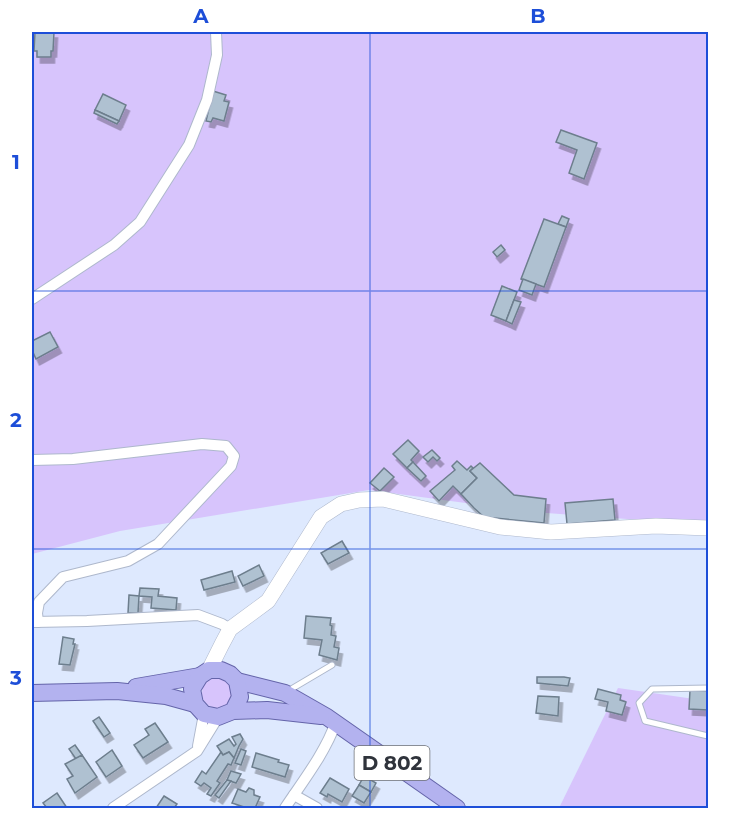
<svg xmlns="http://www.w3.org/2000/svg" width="740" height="840" font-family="Montserrat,sans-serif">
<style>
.green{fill:#d7c4fc}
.building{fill:#afc1d1;stroke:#6d7e8d;stroke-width:1.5;filter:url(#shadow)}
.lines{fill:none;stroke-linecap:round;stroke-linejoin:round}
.lane-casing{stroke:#aeb8cc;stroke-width:7}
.street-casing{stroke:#aeb8cc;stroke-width:12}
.secondary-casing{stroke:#aeb8cc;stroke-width:16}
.primary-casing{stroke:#6464a9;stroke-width:18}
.lane{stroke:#fff;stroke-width:5}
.street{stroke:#fff;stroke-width:10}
.secondary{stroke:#fff;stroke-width:15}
.primary{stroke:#b3b2ef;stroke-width:16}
.grid{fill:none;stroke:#1d4ed8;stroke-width:1.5;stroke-opacity:0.55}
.labels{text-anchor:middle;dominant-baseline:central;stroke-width:5;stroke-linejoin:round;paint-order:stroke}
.shield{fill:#fff;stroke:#6d7076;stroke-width:1.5}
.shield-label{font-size:20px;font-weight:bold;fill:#2f333b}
.neatline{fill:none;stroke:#1d4ed8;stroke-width:2}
.grid-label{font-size:20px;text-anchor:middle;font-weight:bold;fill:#1d4ed8}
</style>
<defs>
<filter id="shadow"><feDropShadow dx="3.5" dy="6" stdDeviation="0" flood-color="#0004"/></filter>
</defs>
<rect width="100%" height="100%" fill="#dee9fe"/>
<g class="green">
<path d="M32 32H708V525L533 512 369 490 120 531 32 554Z"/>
<circle cx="217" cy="693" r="15"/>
<path d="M618 688 708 701V808H559Z"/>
</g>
<g class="building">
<path d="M35 32H54L53 51H51V57H37V51H34Z"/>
<path d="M213 91 226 95 224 101 229 102 224 121 213 118 211 122 206 121Z"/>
<path d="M103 94 126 105 119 121 95 110Z"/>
<path d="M95 110 119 121 117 124 94 113Z"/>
<path d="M561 130 597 143 584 179 569 173 577 150 556 142Z"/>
<path d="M562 216 569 219 566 227 558 224Z"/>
<path d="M544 219 566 227 544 287 521 279Z"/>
<path d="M501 245 505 250 497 257 493 252Z"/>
<path d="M523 279 536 284 532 295 519 290Z"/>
<path d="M502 286 517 292 506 321 491 315Z"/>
<path d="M514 300 521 302 512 324 506 321Z"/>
<path d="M50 332 58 347 36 359 32 350V341Z"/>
<path d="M408 440 419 451 411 460 413 462 407 468 393 454Z"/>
<path d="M432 450 440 458 437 461 433 457 428 462 423 457Z"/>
<path d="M457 461 467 470 471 466 473 468 470 471 477 478 461 494 453 486 439 501 430 491 455 470 452 466Z"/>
<path d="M413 462 426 476 421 481 407 468Z"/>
<path d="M480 463 514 495 546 499 544 523 484 517 474 508 461 494 477 478 470 471Z"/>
<path d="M384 468 394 477 380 491 370 483Z"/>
<path d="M613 499 615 520 567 524 565 503Z"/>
<path d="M342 541 349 553 328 564 321 553Z"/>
<path d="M259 565 264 576 243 586 238 576Z"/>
<path d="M232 571 235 582 204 590 201 580Z"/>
<path d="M140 588 159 589 158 596 177 598 176 610 151 608 152 597 139 596Z"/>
<path d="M129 595 139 596 138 613H128Z"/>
<path d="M306 616 331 618 330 625 332 626 331 635 336 636 334 647 339 648 337 660 319 655 322 640 304 638Z"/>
<path d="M63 637 74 639 73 644H75L70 665 59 664Z"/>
<path d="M537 677H564L570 678 568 686 537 683Z"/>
<path d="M598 689 621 695 620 700 626 702 622 715 606 711 608 702 595 699Z"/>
<path d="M690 690 708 691V710L689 709Z"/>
<path d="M538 696 559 697 558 716 536 713Z"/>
<path d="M99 717 110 733 104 737 93 721Z"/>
<path d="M155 723 168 742 143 758 134 745 149 735 145 729Z"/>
<path d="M240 734 243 739 239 746 234 758 229 752 223 755 217 746 229 739 234 746 236 744 232 737Z"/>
<path d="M75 745 82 755 76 759 69 749Z"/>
<path d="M241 749 246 751 241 765 235 763Z"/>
<path d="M112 750 122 766 106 777 96 762Z"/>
<path d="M221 752 223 755 229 752 234 758 231 765 228 764 217 781 220 783 211 796 207 794 211 788 204 783 201 786 195 782 202 771 206 774Z"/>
<path d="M256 753 279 760 278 762 289 765 285 777 252 767Z"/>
<path d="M82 755 97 777 75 793 67 779 73 776 65 764Z"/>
<path d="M231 771 241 774 236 783 227 780Z"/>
<path d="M364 776 376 783 371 792 359 785Z"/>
<path d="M330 778 349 789 342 802 328 794 327 797 320 793Z"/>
<path d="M227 780 231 781 219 798 215 795Z"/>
<path d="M359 785 371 792 364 803 352 796Z"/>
<path d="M249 788 254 790V795L260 797 255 808H247L232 803 238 789 246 792Z"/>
<path d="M57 793 67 808H47L43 803Z"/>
<path d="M164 796 177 804 174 808H156Z"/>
</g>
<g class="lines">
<g class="lane-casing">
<g id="lane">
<path d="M708 688 652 689 639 703 645 721 708 736"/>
<path d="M288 691 332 665"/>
</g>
</g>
<g class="street-casing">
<g id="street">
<path d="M32 299 114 245 140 222 189 145 207 100 217 55 216 32"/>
<path d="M32 460 73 459 202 444 226 446 234 456 231 466 158 544 128 561 63 577 39 602 37 613 38 622"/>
<path d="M33 622 87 621 198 615 222 624 230 629"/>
<path d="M198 746 204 714"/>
<path d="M294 795 317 808"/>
<path d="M113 808 197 751 218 717"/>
<path d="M285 808C303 781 325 753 336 722"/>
</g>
</g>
<g class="secondary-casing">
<path id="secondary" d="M209 670 222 644 230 629 268 601 321 517 341 504 359 500 383 499 500 527 551 532 656 526 708 528"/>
</g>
<g class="primary-casing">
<g id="primary">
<path d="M237 681 285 693 327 717 457 808"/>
<path d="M136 687 200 676"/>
<path d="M32 693 117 691 166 696 195 704"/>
<path d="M233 711 240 697 237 681 230 674 221 670H209L200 676 192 689 195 704 204 714 218 717 233 711 267 710 321 716"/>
</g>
</g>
<use href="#lane" class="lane"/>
<use href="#street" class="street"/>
<use href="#secondary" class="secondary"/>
<use href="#primary" class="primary"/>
</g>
<path class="grid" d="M370 32V808M32 291H708M32 549H708"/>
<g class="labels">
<rect class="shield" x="354.5" y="746" width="75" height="34" rx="4.5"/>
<g class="shield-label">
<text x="392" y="763">D 802</text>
</g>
</g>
<rect width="740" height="840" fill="none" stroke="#ffffff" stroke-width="66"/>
<rect x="33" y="33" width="674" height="774" class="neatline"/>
<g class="grid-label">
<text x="201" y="23">A</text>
<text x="538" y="23">B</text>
<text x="16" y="169">1</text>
<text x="16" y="427">2</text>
<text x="16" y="685">3</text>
</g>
</svg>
